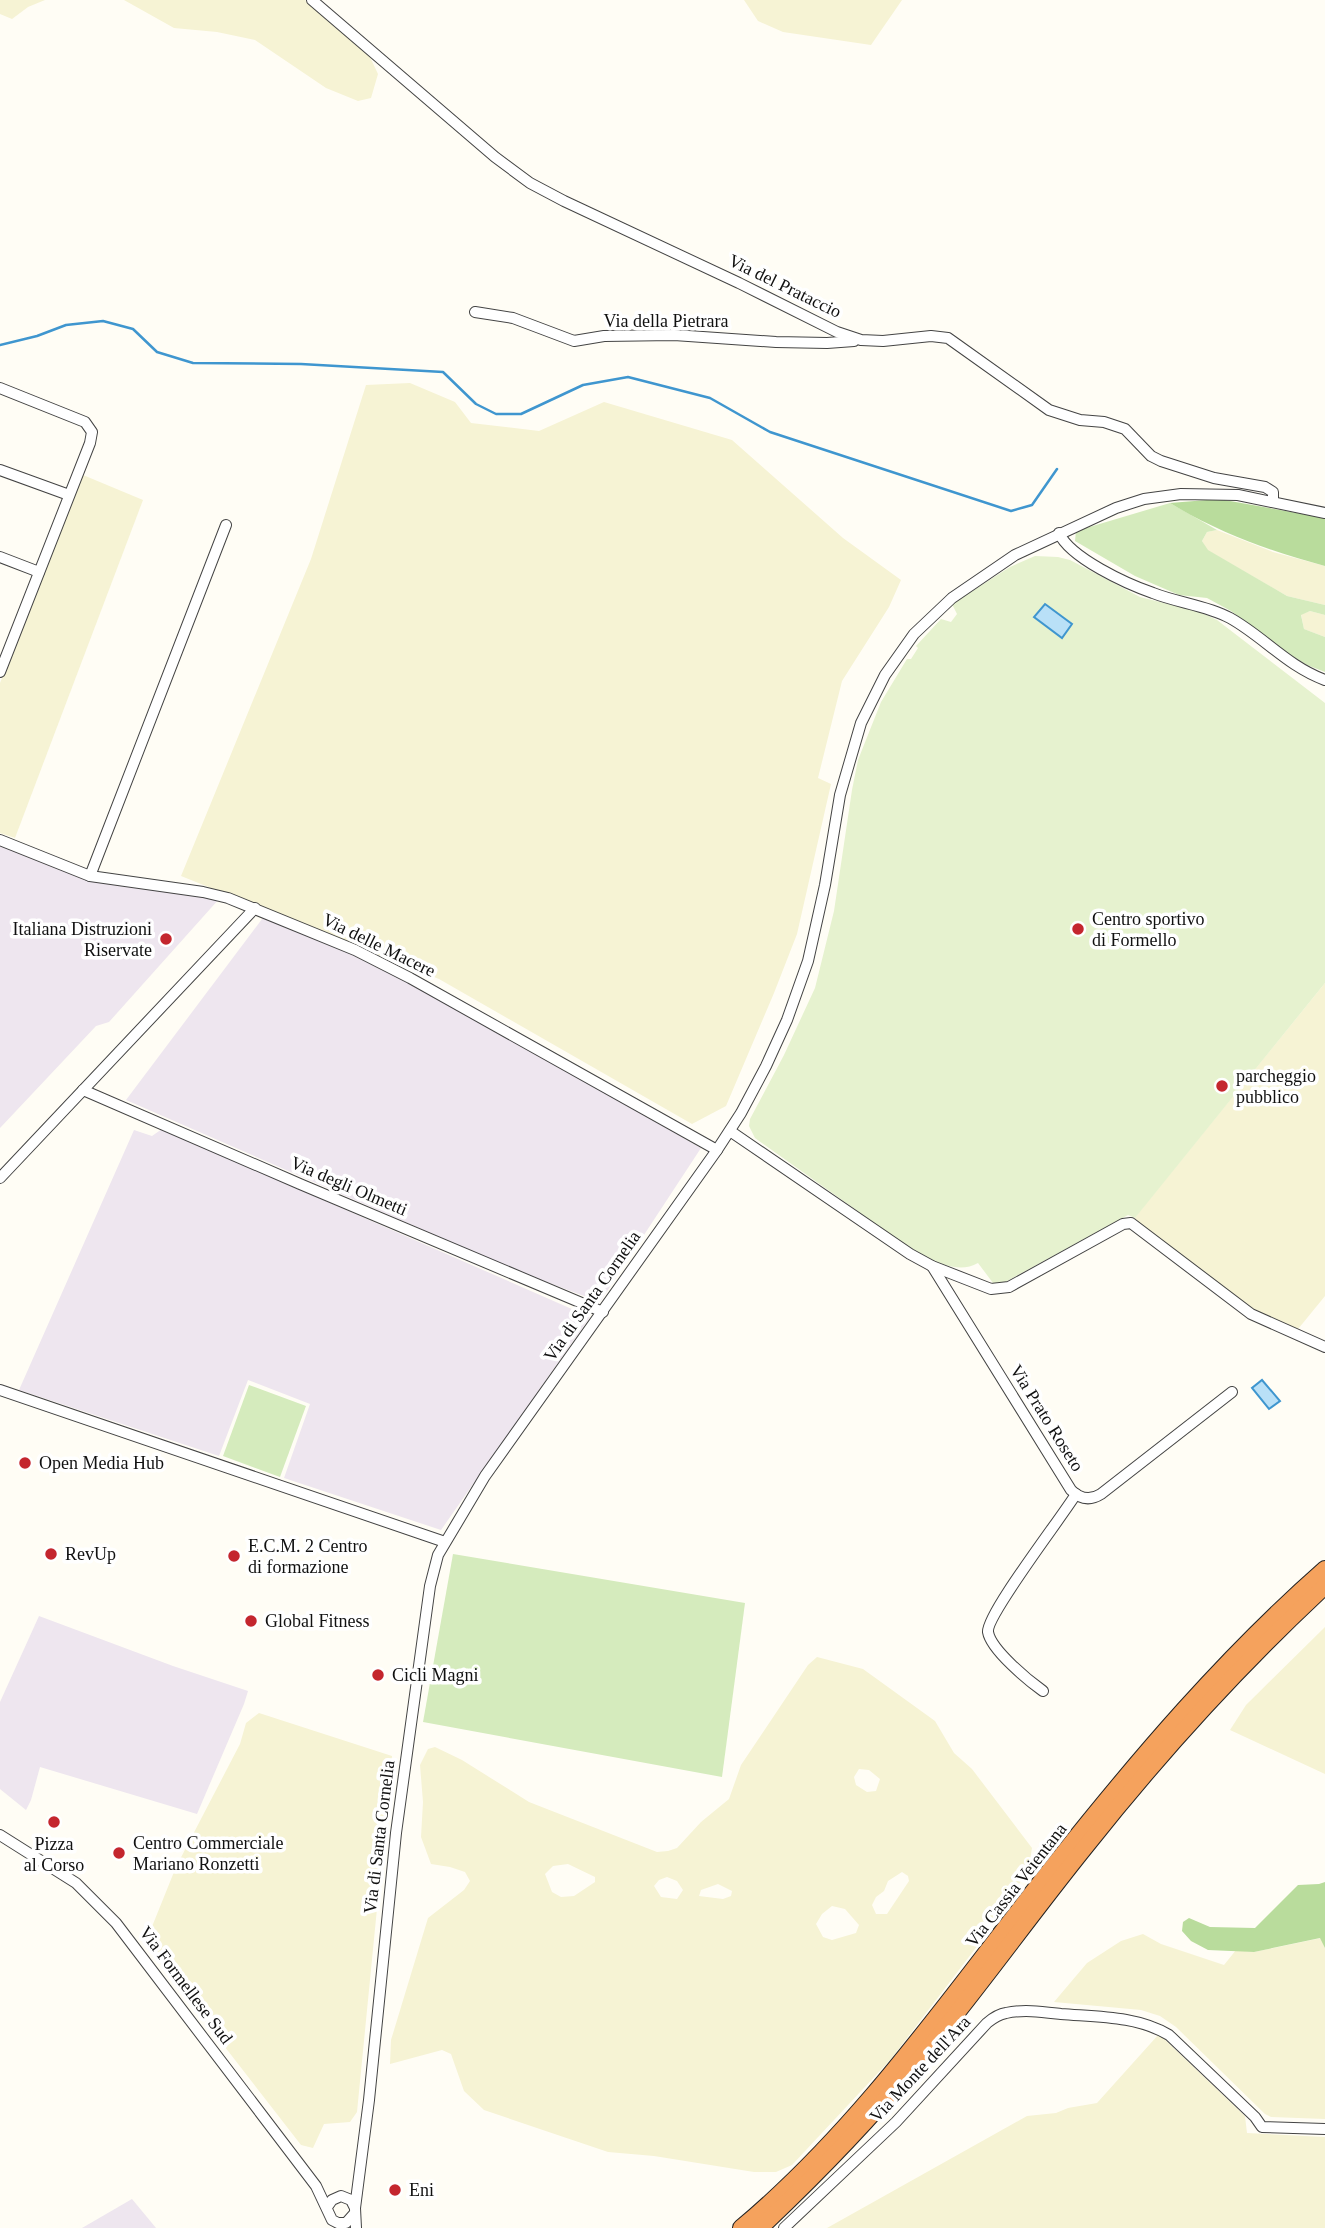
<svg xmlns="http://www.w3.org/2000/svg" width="1325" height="2228" font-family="Georgia,serif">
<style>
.industrial{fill:#eee6ef}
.farmland{fill:#f6f3d4;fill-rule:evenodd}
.green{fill:#d5ebbd}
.forest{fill:#b9dc9c}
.pitch{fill:#e6f2cf}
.water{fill:#b9e0f7;stroke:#3f96cf;stroke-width:2}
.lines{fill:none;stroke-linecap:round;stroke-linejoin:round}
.stream{stroke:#3f96cf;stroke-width:2.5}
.minor-casing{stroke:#444;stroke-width:12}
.highway-casing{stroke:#222;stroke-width:18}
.minor{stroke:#fff;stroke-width:10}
.highway{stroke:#f5a25d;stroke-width:16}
.poi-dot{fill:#c4262e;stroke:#fff;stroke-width:2.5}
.labels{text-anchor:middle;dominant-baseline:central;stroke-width:7;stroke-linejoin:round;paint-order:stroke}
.street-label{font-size:18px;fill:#111;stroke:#fff}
.poi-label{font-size:18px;fill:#111;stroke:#fff;text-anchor:start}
</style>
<rect width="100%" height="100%" fill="#fffdf5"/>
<g class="industrial">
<path d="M0 844 83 878 219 899 109 1022 96 1026 0 1128Z"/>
<path d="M265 915 377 963 701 1148 600 1302 520 1272 126 1100Z"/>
<path d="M162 1129 590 1317 441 1530 284 1478 310 1404 248 1380 219 1456 19 1390 134 1130 152 1136Z"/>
<path d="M39 1616 173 1666 248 1691 244 1704 197 1814 40 1767 31 1800 26 1810 0 1789V1702Z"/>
<path d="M132 2199 156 2228H82Z"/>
</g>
<g class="farmland">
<path d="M0 0H45L28 7 12 19 0 14Z"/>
<path d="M124 0H305L370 57 378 74 371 98 358 101 326 88 255 40 217 32 174 28Z"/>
<path d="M744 0H902L871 45 783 32 758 21Z"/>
<path d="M410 383 455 402 471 423 539 431 604 402 732 440 843 538 901 580 889 607 842 681 818 778 831 784 797 934 774 993 726 1106 692 1124 439 979 181 876 311 559 366 385Z"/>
<path d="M83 475 143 500 15 838 0 833V683Z"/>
<path d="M1217 530 1273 552 1325 566V605L1287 596 1207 550 1202 541 1207 532Z"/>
<path d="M1310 611 1325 615V637L1304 629 1301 614Z"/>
<path d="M1325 983V1296L1294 1334 1251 1314 1134 1224 1135 1218 1140 1211Z"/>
<path d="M1325 1627V1774L1230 1730 1246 1705Z"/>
<path d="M817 1657 863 1669 935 1721 954 1753 972 1769 1032 1848 1028 1872 993 1918 978 1945 891 2059 792 2165 776 2172H754L654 2156 608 2152 484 2110 464 2091 451 2054 442 2050 390 2064 391 2040 428 1918 464 1890 470 1881 465 1872 450 1867 431 1864 421 1837 423 1802 420 1765 428 1749 435 1747 462 1760 529 1802 657 1852 668 1851 677 1848 701 1822 729 1799 741 1765 808 1665ZM859 1769 869 1770 880 1779 876 1791 867 1792 856 1785 854 1777ZM568 1864 595 1877V1882L574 1896 561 1897 552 1892 545 1874 553 1866ZM902 1872 908 1876 909 1881 887 1914H876L872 1905 876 1897 884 1891 888 1881ZM667 1877 677 1881 683 1890 677 1899 661 1897 654 1886 659 1880ZM718 1884 732 1891 731 1896 723 1899 699 1896 701 1890ZM832 1906 845 1909 859 1925 856 1933 832 1940 823 1937 816 1924 822 1914Z"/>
<path d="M259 1713 392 1756 357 2112 350 2122 324 2124 313 2148 301 2145 145 1944 176 1867 240 1744 246 1723Z"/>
<path d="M1143 1934 1161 1944 1224 1965 1236 1950 1254 1952 1321 1938 1325 1948V2119L1271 2117 1265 2114 1176 2027 1160 2016 1141 2010 1054 2002 1087 1963 1121 1941Z"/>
<path d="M1159 2034 1245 2116 1247 2133 1325 2137V2228H827L1027 2116 1056 2113 1068 2108 1097 2103Z"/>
</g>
<g class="green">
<path d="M1170 503 1217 530 1207 532 1202 541 1208 550 1287 596 1325 605V615L1310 611 1301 615 1304 629 1325 637V672L1307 665 1281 649 1231 611 1207 598 1179 595 1135 576 1075 541 1076 531Z"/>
<path d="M249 1385 306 1406 280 1477 223 1456Z"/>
<path d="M453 1554 745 1603 722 1777 423 1722Z"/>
</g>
<g class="forest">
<path d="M1219 499 1325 518V566C1270 551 1219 533 1170 503Z"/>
<path d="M1325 1882V1948L1320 1938 1254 1952 1208 1950 1191 1941 1182 1931 1183 1922 1189 1918 1210 1927 1255 1928 1298 1885 1319 1884Z"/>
</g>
<path class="pitch" d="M1035 556 1058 557 1070 560 1140 597 1200 612 1217 620 1325 703V983L1135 1218 1128 1215 996 1287 978 1263C954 1277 923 1255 901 1242L755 1138 749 1126 750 1119 784 1055 815 988 834 911 852 790 858 760 881 702 907 659H911L918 648 916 646 941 619 951 622 957 614 952 604 1010 567Z"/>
<g class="water">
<path d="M1045 604 1072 624 1062 638 1034 617Z"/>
<path d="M1262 1380 1280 1401 1269 1409 1252 1388Z"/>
</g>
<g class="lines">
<path class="stream" d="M0 345 37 336 66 325 103 321 133 329 157 352 193 363 301 364 443 372 476 404 496 414H521L583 385 628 377 710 398 770 432 1011 511 1032 505 1057 469"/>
<g class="minor-casing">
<g id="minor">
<path d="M312 0 495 157 530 183 564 201 739 283 837 332 861 340 883 341 931 336 948 338 1049 410 1080 420 1104 422 1125 429 1151 456 1161 461 1214 478 1265 487 1273 492V502"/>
<path d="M475 312 513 318 574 341 604 336 674 335 776 342 827 343 854 341"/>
<path d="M0 388 85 422 92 432 90 443 0 672"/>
<path d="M0 470 69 495"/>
<path d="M1059 533C1070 558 1127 584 1153 593 1178 603 1206 605 1230 618 1264 637 1287 666 1325 680"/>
<path d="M0 557 39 572"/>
<path d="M0 840 90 876 203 892 228 898 355 950 410 978 717 1150"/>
<path d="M90 876 226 525"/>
<path d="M83 1090 300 1184 603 1312"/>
<path d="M730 1131 910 1254 932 1266 991 1289 1009 1287 1123 1224 1131 1223 1251 1314 1325 1347"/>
<path d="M0 1178 255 908"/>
<path d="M932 1266 1071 1490C1080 1499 1090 1501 1101 1494L1232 1392"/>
<path d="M0 1390 445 1542"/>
<path d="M1043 1691C1029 1681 991 1650 988 1632 986 1615 1062 1517 1076 1494"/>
<path d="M0 1835 76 1883 116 1923 316 2186 332 2220 338 2223H346L354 2214"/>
<path d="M327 2207 332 2200 341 2196 351 2200 355 2208"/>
<path d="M356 2228 355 2208 369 2100 396 1833 430 1586 438 1555 485 1476 717 1150 741 1113 766 1066 787 1020 808 961 825 885 840 795 861 723 885 675 914 634 952 598 1015 555 1116 508 1144 499 1181 494 1238 495 1325 513"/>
<path d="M784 2228 896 2122 987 2023C993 2018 999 2014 1006 2013 1024 2009 1044 2012 1061 2014 1098 2017 1137 2016 1169 2035L1255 2117 1262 2127 1325 2129"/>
</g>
</g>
<g class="highway-casing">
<g id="highway">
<path d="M741 2228C866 2123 957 1987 1058 1860 1139 1758 1226 1656 1325 1569"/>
<path d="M760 2228C814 2177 866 2124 913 2067 973 1996 1027 1919 1086 1846 1159 1754 1239 1666 1325 1586"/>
</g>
</g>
<use href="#minor" class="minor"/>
<use href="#highway" class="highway"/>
</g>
<g class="poi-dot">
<circle cx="1078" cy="929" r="7"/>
<circle cx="166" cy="939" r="7"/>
<circle cx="1222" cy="1086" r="7"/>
<circle cx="25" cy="1463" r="7"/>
<circle cx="51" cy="1554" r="7"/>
<circle cx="234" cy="1556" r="7"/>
<circle cx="251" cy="1621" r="7"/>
<circle cx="378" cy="1675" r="7"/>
<circle cx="54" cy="1822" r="7"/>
<circle cx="119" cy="1853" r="7"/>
<circle cx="395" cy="2190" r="7"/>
</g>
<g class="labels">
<g class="street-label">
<text transform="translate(785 286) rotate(26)">Via del Prataccio</text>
<text x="666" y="321">Via della Pietrara</text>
<text transform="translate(379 945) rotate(26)">Via delle Macere</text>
<text transform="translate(349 1186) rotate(23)">Via degli Olmetti</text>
<text transform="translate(592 1296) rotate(-55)">Via di Santa Cornelia</text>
<text transform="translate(1047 1418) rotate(58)">Via Prato Roseto</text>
<text transform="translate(379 1837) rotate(-83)">Via di Santa Cornelia</text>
<text transform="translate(1016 1885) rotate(-52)">Via Cassia Veientana</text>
<text transform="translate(186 1985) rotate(53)">Via Formellese Sud</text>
<text transform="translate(920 2069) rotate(-47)">Via Monte dell'Ara</text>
</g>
<g class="poi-label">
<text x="1092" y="919">Centro sportivo<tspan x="1092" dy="21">di Formello</tspan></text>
<text x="152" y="929" text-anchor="end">Italiana Distruzioni<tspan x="152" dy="21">Riservate</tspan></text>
<text x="1236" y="1076">parcheggio<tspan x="1236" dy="21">pubblico</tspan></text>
<text x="39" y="1463">Open Media Hub</text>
<text x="248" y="1546">E.C.M. 2 Centro<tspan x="248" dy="21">di formazione</tspan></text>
<text x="65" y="1554">RevUp</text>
<text x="265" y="1621">Global Fitness</text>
<text x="392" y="1675">Cicli Magni</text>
<text x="133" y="1843">Centro Commerciale<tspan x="133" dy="21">Mariano Ronzetti</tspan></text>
<text x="54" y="1844" text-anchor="middle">Pizza<tspan x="54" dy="21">al Corso</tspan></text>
<text x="409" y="2190">Eni</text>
</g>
</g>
</svg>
